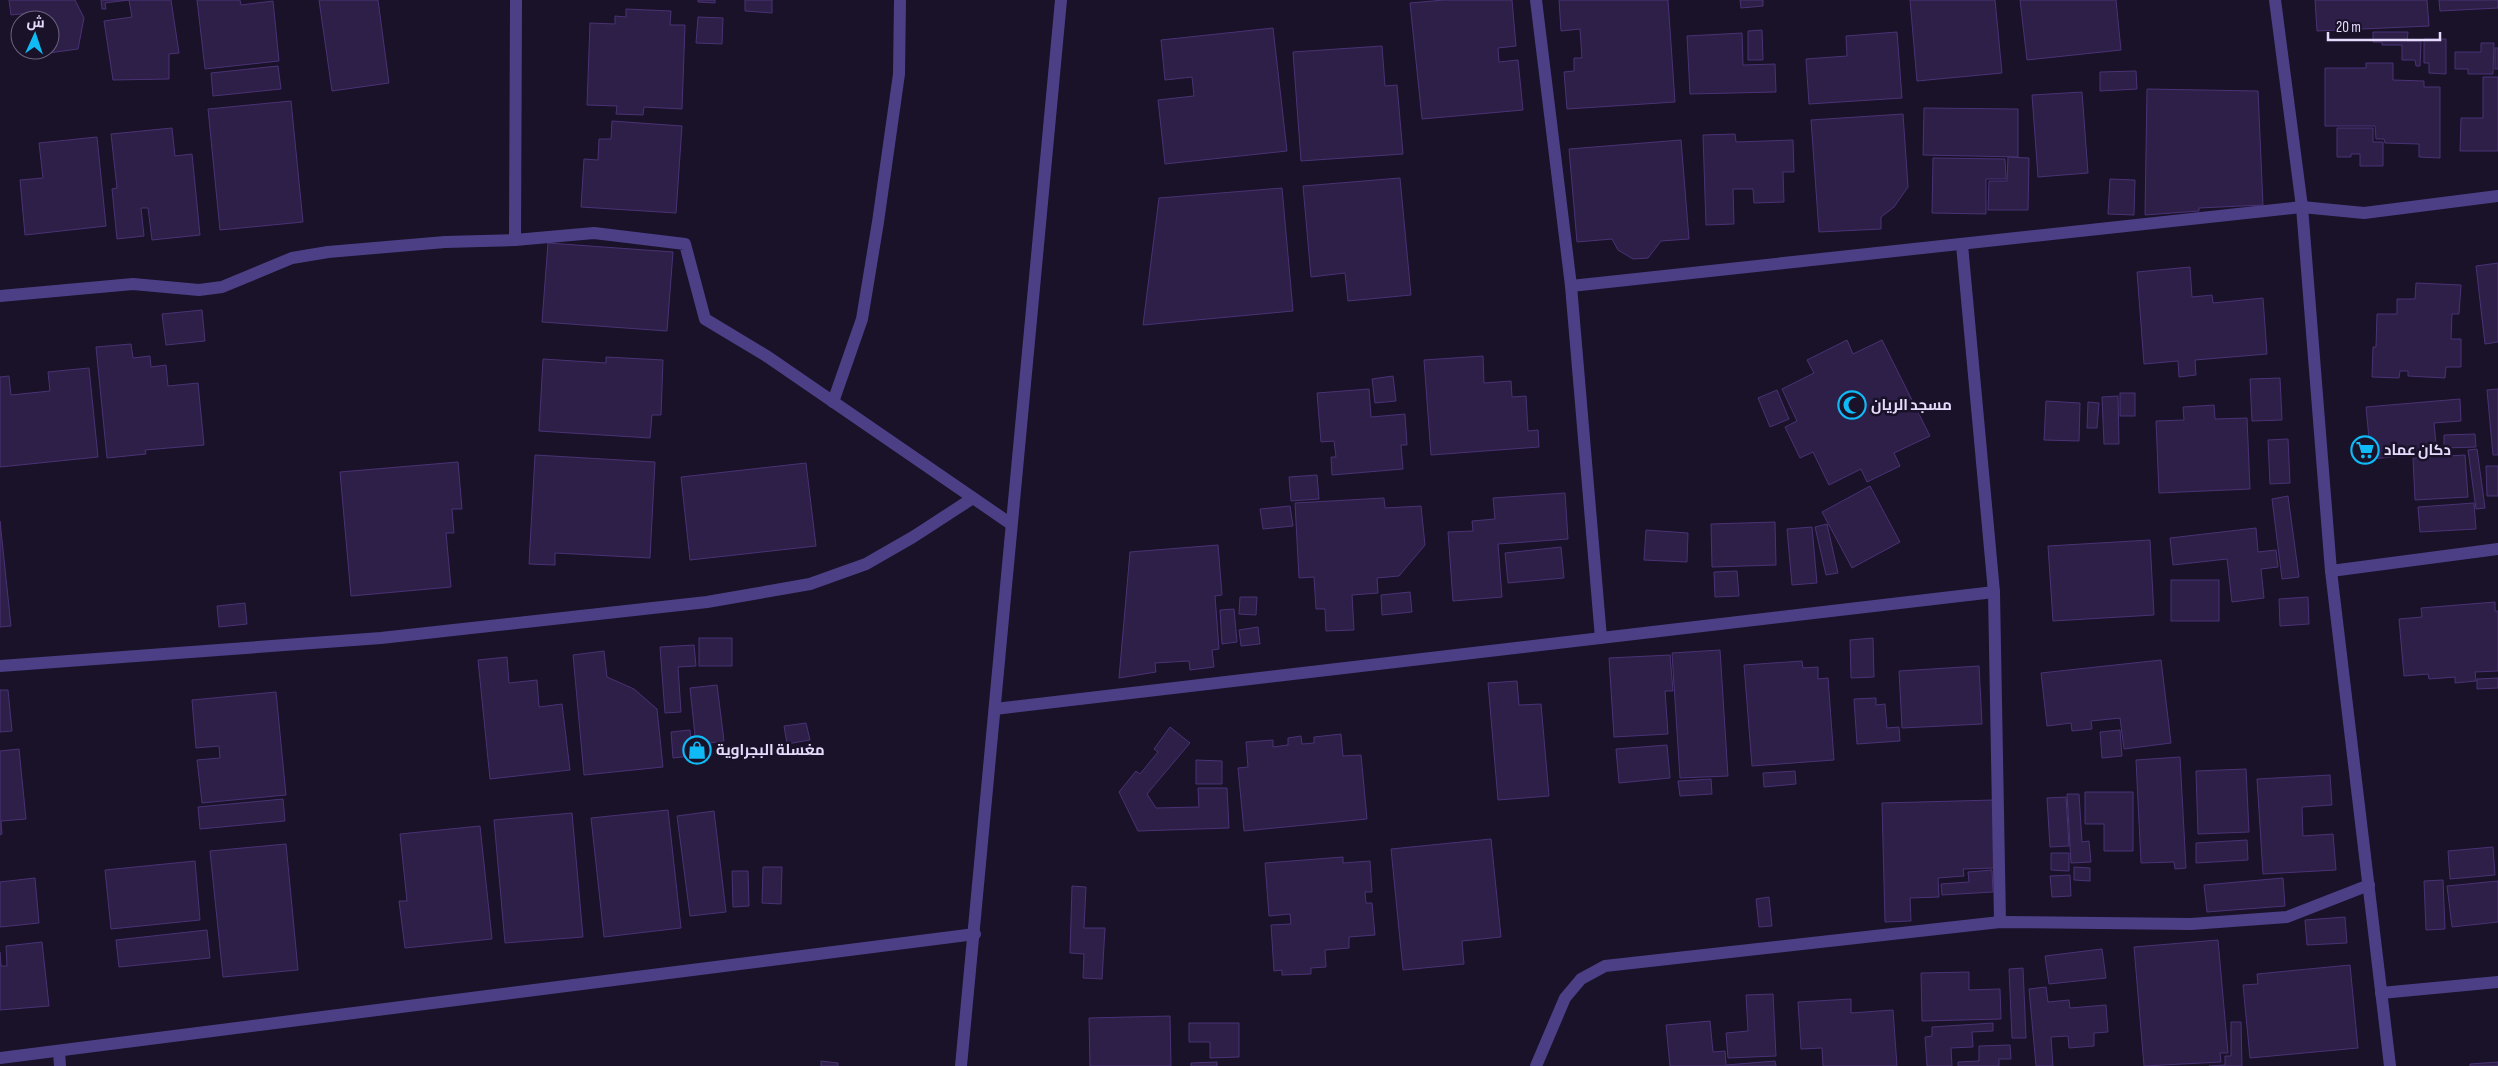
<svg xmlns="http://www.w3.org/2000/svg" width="2498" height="1066" font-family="'Sofia Sans Condensed',Cairo,sans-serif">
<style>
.building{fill:#2e1f49;stroke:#493274}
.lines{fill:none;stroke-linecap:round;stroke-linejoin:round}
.minor{stroke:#4d3f86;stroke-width:12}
.tertiary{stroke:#4d3f86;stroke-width:12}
.labels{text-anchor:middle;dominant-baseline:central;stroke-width:5;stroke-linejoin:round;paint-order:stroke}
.poi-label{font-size:15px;font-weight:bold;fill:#e5dbfd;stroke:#191229;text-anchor:start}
</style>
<rect width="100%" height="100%" fill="#191229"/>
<g class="building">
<path d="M9 0H75L84 18 78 49 34 55V50H50V20H30V13L11 15Z"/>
<path d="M101 0H129L105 3 106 9H102Z"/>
<path d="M129 0H171L179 53 169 54V79L113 80 104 21 132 17Z"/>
<path d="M197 0H240L241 5 273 1 279 61 205 69Z"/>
<path d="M319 0H378L389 83 332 91Z"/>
<path d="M698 0H715V3L698 2Z"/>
<path d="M745 0H772V13L745 11Z"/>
<path d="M1444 0H1512L1516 46 1498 48 1499 62 1518 60 1523 110 1422 119 1410 3Z"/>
<path d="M1559 0H1668L1675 102 1567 109 1564 72 1574 71V58H1582L1580 29 1561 31Z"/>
<path d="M1740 0H1763V6L1741 8Z"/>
<path d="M1910 0H1995L2002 73 1917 81Z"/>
<path d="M2020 0H2116L2121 50 2027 60Z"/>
<path d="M2315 0H2427L2429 26 2317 31Z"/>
<path d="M2439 0H2498V8L2440 11Z"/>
<path d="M626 9 671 11 670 25H685L682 109 644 107 643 115 616 114 617 106 587 105 590 23 615 24V16L626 17Z"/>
<path d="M698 17 723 18 722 44 696 43Z"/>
<path d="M1273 28 1287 151 1165 164 1158 100 1194 96 1192 77 1165 80 1161 40Z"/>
<path d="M1762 30 1763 60H1748V31Z"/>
<path d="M1897 32 1902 98 1809 104 1806 59 1847 56 1846 36Z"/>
<path d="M2373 32H2408L2407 41H2421L2420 66H2416L2415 60H2402V45H2382V42H2373Z"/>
<path d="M1742 33 1743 65 1775 64 1776 92 1690 94 1687 36Z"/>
<path d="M2424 39H2446V74L2429 73V63H2424Z"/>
<path d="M2481 43H2494L2493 74H2468V69H2455V52H2481Z"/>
<path d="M1382 46 1385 86 1397 85 1403 154 1301 161 1293 52Z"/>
<rect x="2495" y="48" width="3" height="21"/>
<path d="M2366 63H2393V80L2424 81V87H2440V158L2419 157V144L2385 143 2384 139H2376L2375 126H2325V68H2366Z"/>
<path d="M278 66 281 89 213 96 211 73Z"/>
<path d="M2136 71 2137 89 2100 91V72Z"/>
<path d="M2483 77H2498V151H2460L2461 118H2483Z"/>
<path d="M2147 89 2258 91 2263 205 2199 208V211L2145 215Z"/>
<path d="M2082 92 2088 173 2038 177 2032 95Z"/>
<path d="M291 101 303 222 220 230 208 109Z"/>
<path d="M1924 108 2018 109V157L1923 155Z"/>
<path d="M1903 114 1908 187 1894 207 1881 217V229L1819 232 1811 120Z"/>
<path d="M612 121 682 126 676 213 581 207 584 159 598 160 599 139H611Z"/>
<path d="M172 128 175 156 192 154 200 235 152 240 148 208H141L144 236 117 239 112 189 117 188 111 134Z"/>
<path d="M2337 128H2373V142H2383V166H2360V154H2351V157H2337Z"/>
<path d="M1735 134 1736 142 1793 140 1794 172H1783L1784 202 1754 203 1753 189H1733L1734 224 1706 225 1703 135Z"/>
<path d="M97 137 106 226 25 235 20 180 43 178 39 143Z"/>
<path d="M1681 140 1689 239 1661 241 1648 258 1633 259 1618 250 1612 239 1577 242 1569 149Z"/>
<path d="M2008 157 2029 158 2028 210H1988L1989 181H2007Z"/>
<path d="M1933 158 2005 159 2006 179H1986V214L1932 213Z"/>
<path d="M1400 178 1411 295 1348 301 1345 273 1311 277 1303 186Z"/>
<path d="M2110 179 2135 180 2134 215 2108 214Z"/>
<path d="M1282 188 1293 311 1143 325 1159 198Z"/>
<path d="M548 243 673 252 667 331 542 322Z"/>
<path d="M2498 263V342L2485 344 2476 266Z"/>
<path d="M2190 267 2192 297 2212 295 2213 303 2263 298 2267 354 2195 360 2196 375 2179 377 2178 361 2144 364 2137 272Z"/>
<path d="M2416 283 2461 285 2459 314H2452L2451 339H2461V367H2446L2445 378 2408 376V371H2400L2399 378 2372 377 2373 347H2376L2377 314H2397V299H2415Z"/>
<path d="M202 310 205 341 166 345 162 314Z"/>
<path d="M1847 340 1853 354 1882 340 1930 436 1894 453 1900 466 1867 482 1861 469 1829 485 1813 452 1800 458 1785 427 1797 421 1782 389 1814 373 1807 360Z"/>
<path d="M131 344 133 358 150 356 151 367 166 365 168 386 198 383 204 445 145 450 146 454 107 458 96 347Z"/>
<path d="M1483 356 1484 383 1511 381 1512 397 1526 396 1528 431 1538 430 1539 447 1431 455 1424 360Z"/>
<path d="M606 357 663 360 661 415H652L650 438 539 431 543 359 606 363Z"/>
<path d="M89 368 98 457 0 467V377L9 376 11 395 50 391 48 372Z"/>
<path d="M1393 376 1396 401 1375 403 1372 379Z"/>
<path d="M2280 378 2282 420 2252 421 2250 379Z"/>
<path d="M1369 389 1371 417 1405 414 1407 445H1401L1403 469 1332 475 1331 457H1336L1334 441 1321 442 1317 393Z"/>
<path d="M2498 389V455H2493L2487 390Z"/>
<path d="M1777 390 1789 419 1770 427 1758 398Z"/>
<rect x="2120" y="393" width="15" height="23"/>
<path d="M2118 396 2119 444H2104L2102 397Z"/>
<path d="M2460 399 2461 421 2434 423 2437 453 2371 459 2366 407Z"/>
<path d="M2046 401 2080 403 2079 441 2044 440Z"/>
<path d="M2088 402 2099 403 2097 428H2087Z"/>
<path d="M2214 405 2215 419 2247 418 2250 489 2159 493 2156 421 2184 420 2183 407Z"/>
<path d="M2475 434 2476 447 2444 448V435Z"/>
<path d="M2288 439 2290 483 2270 484 2268 440Z"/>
<path d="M2477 449 2485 508 2476 509 2468 450Z"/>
<path d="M535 455 655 462 650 558 555 553V565L529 564Z"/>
<path d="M2465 455 2468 497 2415 500 2413 458Z"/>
<path d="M458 462 462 509H452L454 533H446L451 587 351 596 340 472Z"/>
<path d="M806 463 816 546 690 560 681 477Z"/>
<path d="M2486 466H2498V496H2487Z"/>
<path d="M1317 475 1319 499 1291 501 1289 477Z"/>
<path d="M1870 486 1900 542 1852 568 1822 512Z"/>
<path d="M1565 493 1568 539 1498 544 1502 597 1453 601 1448 532 1473 531 1472 521 1495 519 1493 498Z"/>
<path d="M2288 496 2299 577 2282 579 2272 499Z"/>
<path d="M1384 498 1385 508 1421 506 1425 545 1399 576 1377 578 1378 593 1352 595 1354 630 1326 631 1325 609H1316L1314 577 1299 578 1295 503Z"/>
<path d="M2474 503 2476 529 2420 532 2418 507Z"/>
<path d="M1290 506 1293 526 1263 529 1260 509Z"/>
<path d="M0 521 11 626 0 627Z"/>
<path d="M1775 522 1776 565 1712 567 1711 524Z"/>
<path d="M1827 524 1838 573 1826 575 1815 527Z"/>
<path d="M1812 527 1817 583 1792 585 1787 529Z"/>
<path d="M2256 528 2258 552 2276 550 2278 567 2261 569 2264 598 2232 602 2227 559 2173 565 2170 538Z"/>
<path d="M1646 530 1688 533 1687 562 1644 560Z"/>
<path d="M2150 540 2154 615 2053 621 2048 546Z"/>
<path d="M1218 545 1222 595 1215 596 1219 649 1212 650 1214 667 1190 670 1189 661 1155 663 1156 672 1119 678 1130 552Z"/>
<path d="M1561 547 1564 578 1508 583 1505 553Z"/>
<path d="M1737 571 1739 596 1715 597 1714 572Z"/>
<rect x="2171" y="580" width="48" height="41"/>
<path d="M1410 592 1412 612 1382 615 1381 595Z"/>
<path d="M1240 597H1257L1256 615 1239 614Z"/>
<path d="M2308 597 2309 624 2280 626 2279 599Z"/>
<path d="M2495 602V611H2498V671L2475 672 2476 681 2455 683V677L2429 679 2428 674 2404 676 2399 619 2422 617 2421 608Z"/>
<path d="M245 603 247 624 219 627 217 606Z"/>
<path d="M1234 609 1237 642 1222 644 1220 610Z"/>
<path d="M1258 627 1260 644 1241 646 1239 630Z"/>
<rect x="699" y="638" width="33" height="28"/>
<path d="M1873 638 1874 677 1851 678 1850 640Z"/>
<path d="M694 645 696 666 678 667 681 712 665 713 660 647Z"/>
<path d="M1720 650 1728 776 1680 778 1672 653Z"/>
<path d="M604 651 607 677 634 689 657 709 663 767 584 775 573 655Z"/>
<path d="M1670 655 1673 691H1665L1668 734 1614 737 1609 658Z"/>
<path d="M507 657 509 683 537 680 539 707 562 704 570 770 490 779 478 660Z"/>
<path d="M2161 660 2171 743 2124 749 2120 718 2091 721 2092 729 2072 731 2071 723 2047 726 2041 673Z"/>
<path d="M1802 661 1803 668 1818 667V679L1828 678 1834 760 1752 766 1744 665Z"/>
<path d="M1979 666 1982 724 1902 728 1899 671Z"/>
<path d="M2498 678V688L2477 689V679Z"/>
<path d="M1517 681 1519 705 1541 704 1549 796 1498 800 1488 683Z"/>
<path d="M717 685 724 741 696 745 690 688Z"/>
<path d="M0 690H8L12 731 0 732Z"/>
<path d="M276 692 286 795 202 803 197 760 220 758 219 746 196 748 192 700Z"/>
<path d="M1876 698V705L1885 704 1887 728 1899 727 1900 741 1857 744 1854 699Z"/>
<path d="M806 723 810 740 787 744 784 726Z"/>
<path d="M1170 727 1190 743 1147 794 1156 808 1199 807 1198 788H1227L1229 828 1138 831 1119 792 1136 771 1140 774 1158 752 1154 749Z"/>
<path d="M690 730 692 756 673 758 671 732Z"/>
<path d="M2120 730 2122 756 2102 758 2100 732Z"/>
<path d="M1341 734 1343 756 1361 755 1367 819 1244 831 1238 768 1248 767 1246 742 1273 740V747L1288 745V738L1301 736 1302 744 1314 743V737Z"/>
<path d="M1667 745 1670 778 1619 783 1616 749Z"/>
<path d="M19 749 26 819 1 821 2 834 0 835V751Z"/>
<path d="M2180 757 2186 868 2175 869 2174 862 2141 863 2136 760Z"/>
<path d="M1196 760 1222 761V784H1196Z"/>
<path d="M2246 769 2249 832 2198 834 2196 771Z"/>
<path d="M1795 771 1796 784 1764 787 1763 773Z"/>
<path d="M2330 775 2332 805 2302 807 2303 836 2333 834 2336 870 2263 874 2257 779Z"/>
<path d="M1711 779 1712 794 1680 796 1678 781Z"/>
<path d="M2085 792H2133V851H2104V824H2085Z"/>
<path d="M2067 794H2079L2082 842 2089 841 2091 862 2071 863Z"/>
<path d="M2066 797 2069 846 2050 847 2047 798Z"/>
<path d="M283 799 285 821 200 829 198 807Z"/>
<path d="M1994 800 1996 868 1963 869 1964 876 1938 878 1939 897 1910 898 1911 921 1885 922 1882 803Z"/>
<path d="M668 810 681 928 604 937 591 818Z"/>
<path d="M714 811 726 912 690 916 677 816Z"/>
<path d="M572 813 583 937 505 943 494 820Z"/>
<path d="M480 826 492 939 405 948 399 901H407L400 834Z"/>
<path d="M1491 839 1501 937 1462 941 1464 964 1403 970 1391 849Z"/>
<path d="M2247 840 2248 860 2196 863V843Z"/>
<path d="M286 844 298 970 223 977 210 851Z"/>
<path d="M2493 847 2495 875 2450 879 2448 851Z"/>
<path d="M2051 853H2069V871L2051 870Z"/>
<path d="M1343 857V863L1370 861 1372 892H1365L1366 903H1372L1375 935 1349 937V948L1325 950 1326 967 1311 968V974L1282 975V970L1274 971 1271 925 1291 924 1290 914 1269 916 1265 863Z"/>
<path d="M195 861 200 920 111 929 105 870Z"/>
<path d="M763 867H782L781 904 762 903Z"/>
<path d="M2074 867 2090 868V881L2074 880Z"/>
<path d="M1992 870 1993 892 1942 895 1941 884 1969 882 1968 872Z"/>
<path d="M732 871H748L749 906 733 907Z"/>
<path d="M2070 875 2071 896 2052 897 2050 876Z"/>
<path d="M35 878 39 923 0 927V882Z"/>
<path d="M2283 878 2285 906 2207 912 2204 885Z"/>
<path d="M2443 880 2445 929 2426 930 2424 881Z"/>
<path d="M2498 881V922L2452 927 2447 886Z"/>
<path d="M1072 886 1086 887 1084 928H1105L1102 979 1083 978 1084 954 1070 953Z"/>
<path d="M1769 897 1772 926 1759 927 1756 899Z"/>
<path d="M2345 917 2347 943 2307 945 2305 920Z"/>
<path d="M207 930 210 958 119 967 116 940Z"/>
<path d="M2218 940 2228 1053H2220L2221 1062 2144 1066 2134 947Z"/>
<path d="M42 942 49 1006 0 1010V952L1 966H7L6 946Z"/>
<path d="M2102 949 2106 978 2049 984 2045 956Z"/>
<path d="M2350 965 2358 1048 2250 1058 2243 985 2258 984 2257 974Z"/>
<path d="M2023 968 2026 1038H2012L2009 969Z"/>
<path d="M1969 972V990L2000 989 2001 1019 1922 1021 1921 973Z"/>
<path d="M2046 987 2048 1002 2069 1000 2070 1008 2106 1005 2108 1032 2094 1033V1046L2069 1048 2068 1036 2051 1037 2053 1066H2036L2029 989Z"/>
<path d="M1773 994 1776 1056 1728 1058 1726 1033 1748 1031 1746 995Z"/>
<path d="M1851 999V1013L1893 1010 1897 1066H1823L1822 1048 1801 1049 1798 1002Z"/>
<path d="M1170 1016 1171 1066H1090L1089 1018Z"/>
<path d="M1710 1021 1713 1052 1725 1051 1726 1065 1775 1061 1776 1066H1670L1666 1025Z"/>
<path d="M2231 1022H2241L2242 1066H2209L2225 1065V1056H2231Z"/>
<path d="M1189 1023H1239V1057L1210 1058V1042H1189Z"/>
<path d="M1993 1023V1031L1972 1032 1973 1047 1951 1048 1952 1066H1927L1925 1037 1932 1036V1027Z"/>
<path d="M2010 1045 2011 1059H1999V1066H1958V1062L1979 1061V1046Z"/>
<path d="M821 1061 838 1063V1066H821Z"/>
<path d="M1217 1062V1066H1191V1063Z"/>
<path d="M2498 1062V1066H2470V1064Z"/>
</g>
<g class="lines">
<g class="minor">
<path d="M1536 0 1571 286 1601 638"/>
<path d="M2275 0 2302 207 2331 571 2390 1066"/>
<path d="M515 240 516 0"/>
<path d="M1962 245 1994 592 2000 922"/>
<path d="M1571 286 2302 207 2364 213 2498 196"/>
<path d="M0 296 133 284 199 290 222 287 292 258 328 252 445 242 515 240 594 233 685 244 705 319 768 357 1011 524"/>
<path d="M833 402 862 319 878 222 899 74 900 0"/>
<path d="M2331 571 2498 549"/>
<path d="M0 666 381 638 707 602 810 584 866 564 913 537 973 498"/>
<path d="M995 709 1994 592"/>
<path d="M2381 993 2498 982"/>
<path d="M59 1051 60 1066"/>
<path d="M0 1058 975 934"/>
<path d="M1536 1066 1565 998 1581 979 1605 966 2000 922 2191 924 2287 917 2369 885"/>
</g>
<path class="tertiary" d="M961 1066 1061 0"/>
</g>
<defs>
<g id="mosque-ring" transform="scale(1.4375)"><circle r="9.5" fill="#191229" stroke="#10baf5" stroke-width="1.5"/><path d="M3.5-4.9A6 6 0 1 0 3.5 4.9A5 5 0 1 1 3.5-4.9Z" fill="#10baf5"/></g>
<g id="supermarket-ring" transform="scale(1.4375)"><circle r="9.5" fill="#191229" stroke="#10baf5" stroke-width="1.5"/><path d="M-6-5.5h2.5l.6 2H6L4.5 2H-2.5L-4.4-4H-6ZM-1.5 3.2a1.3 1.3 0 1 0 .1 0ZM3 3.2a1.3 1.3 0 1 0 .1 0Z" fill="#10baf5"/></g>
<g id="shop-ring" transform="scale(1.4375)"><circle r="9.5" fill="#191229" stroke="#10baf5" stroke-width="1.5"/><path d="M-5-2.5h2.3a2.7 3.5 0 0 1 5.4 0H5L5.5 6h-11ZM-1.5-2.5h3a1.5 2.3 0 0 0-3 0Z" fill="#10baf5"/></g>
</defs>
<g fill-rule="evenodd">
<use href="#mosque-ring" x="1852" y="405"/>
<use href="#supermarket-ring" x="2365" y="450"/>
<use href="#shop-ring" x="697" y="750"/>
</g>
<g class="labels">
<g class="poi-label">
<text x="1871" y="405">مسجد الريان</text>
<text x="2384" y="450">دكان عماد</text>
<text x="716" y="750">مغسلة البجراوية</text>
</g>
</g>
<g transform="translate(35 35) rotate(3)"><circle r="24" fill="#191229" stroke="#6b627e"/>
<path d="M0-4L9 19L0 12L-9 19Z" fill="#10baf5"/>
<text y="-8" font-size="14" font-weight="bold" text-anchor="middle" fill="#e5dbfd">ش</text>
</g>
<path d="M2328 32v8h112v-8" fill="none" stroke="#e5dbfd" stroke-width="2.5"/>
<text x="2336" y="32" font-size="15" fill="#e5dbfd" stroke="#191229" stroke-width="4" paint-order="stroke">20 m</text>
</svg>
